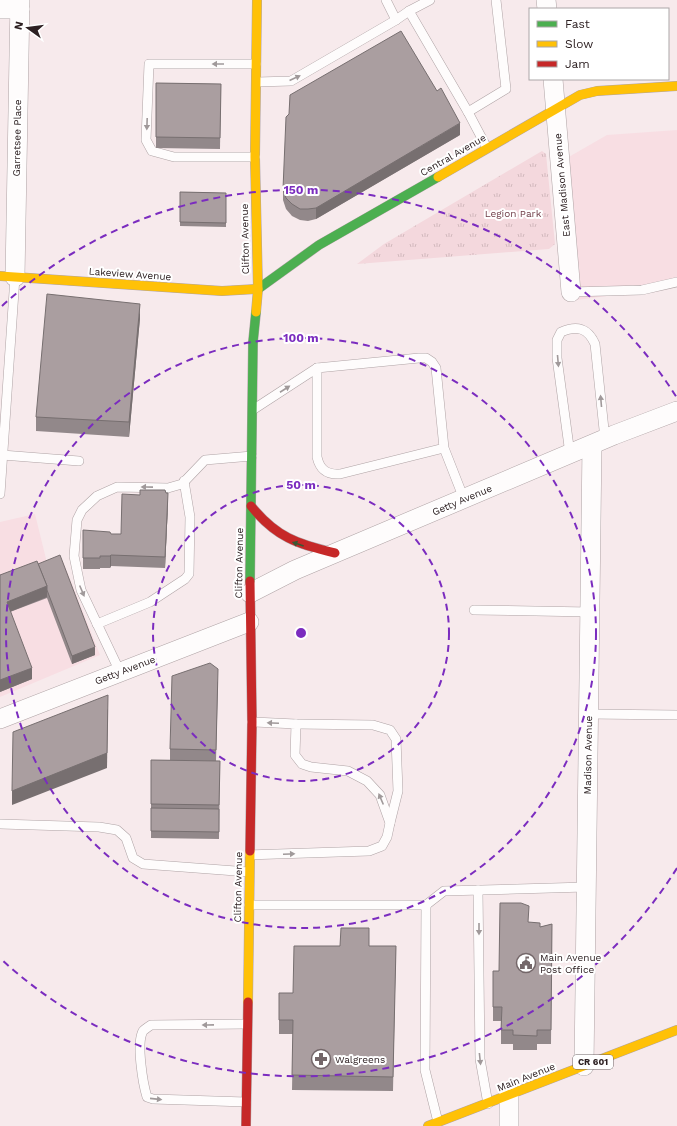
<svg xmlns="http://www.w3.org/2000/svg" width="677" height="1126" font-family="'Work Sans',sans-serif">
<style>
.built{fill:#f8dee3}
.park{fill:url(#park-tufts)}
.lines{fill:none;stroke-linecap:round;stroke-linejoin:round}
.lane-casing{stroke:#afa3a5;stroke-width:10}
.street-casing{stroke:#afa3a5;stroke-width:20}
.fast-casing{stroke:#afa3a5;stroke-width:10}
.slow-casing{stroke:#afa3a5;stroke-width:10}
.jam-casing{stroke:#afa3a5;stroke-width:10}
.lane{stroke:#fefcfc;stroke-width:9}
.street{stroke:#fefcfc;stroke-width:19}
.fast{stroke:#4caf50;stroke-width:9}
.slow{stroke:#ffc107;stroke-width:9}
.jam{stroke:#c62828;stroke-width:9}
.wall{fill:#92888a}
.shaded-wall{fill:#776f70}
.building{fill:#aa9ea0;stroke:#776f70}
.oneway{fill:#a0999a}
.oneway2{fill:#395934}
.ring{fill:none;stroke:#7b2cbf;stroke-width:2;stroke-dasharray:7 5}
.labels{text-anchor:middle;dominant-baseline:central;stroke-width:4;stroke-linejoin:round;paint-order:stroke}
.shield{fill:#fff;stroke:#6c6364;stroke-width:1}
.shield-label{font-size:9px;font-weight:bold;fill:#2d2022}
.street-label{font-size:10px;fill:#2d2022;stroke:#fff}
.park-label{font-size:10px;fill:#6f3b46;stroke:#fff}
.poi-label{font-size:10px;fill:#2d2022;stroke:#fff;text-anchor:start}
.centre{fill:#7b2cbf;stroke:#fff;stroke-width:2}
.ring-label{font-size:12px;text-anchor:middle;font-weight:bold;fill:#7b2cbf;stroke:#fff;stroke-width:4;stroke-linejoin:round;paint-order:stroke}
</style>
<defs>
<pattern id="park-tufts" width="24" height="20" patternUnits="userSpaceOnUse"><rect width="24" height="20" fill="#f4d8dd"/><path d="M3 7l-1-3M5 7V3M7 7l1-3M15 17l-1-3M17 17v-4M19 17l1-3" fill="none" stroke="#d2b9bd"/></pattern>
</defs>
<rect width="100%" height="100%" fill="#f7eaec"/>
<g class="built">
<path d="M677 130V287L569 301 567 158 607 135Z"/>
<path d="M35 514 47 563 63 561 100 655 0 697V522Z"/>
</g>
<path class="park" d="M542 151 546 154 555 244 549 249 357 264 384 244Z"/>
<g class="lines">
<g class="lane-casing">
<g id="lane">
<path d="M386 0 396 20 409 11"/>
<path d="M430 0 409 11 468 112 487 148"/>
<path d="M257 82 291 81 396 20"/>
<path d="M468 112 506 89 496 0"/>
<path d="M255 157H174L152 151 146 140 149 64H256"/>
<path d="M571 292 642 290 677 282"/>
<path d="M254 409 317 368"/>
<path d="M444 448 340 474C327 475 320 470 317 457V368L419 358H426L432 362 436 368 444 448 464 499"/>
<path d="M570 454 557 358V340L561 332C577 325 588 328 595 344L605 439"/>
<path d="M2 455 79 461"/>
<path d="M0 494 15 277"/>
<path d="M474 610 590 612"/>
<path d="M97 624 150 602 185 579 189 574 190 517 184 481"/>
<path d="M120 672 81 590 74 556 77 520 82 510 97 496 117 487 168 488 182 484 205 460 252 456"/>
<path d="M588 714 677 715"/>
<path d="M296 724 373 725 390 730 396 739 398 791 390 823"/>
<path d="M0 824 99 827 117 830 126 838 133 858 143 864 249 872"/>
<path d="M250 855 369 851 382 846 387 837 390 823 380 795 367 781 348 771 311 767 302 764 295 755 296 724 252 722"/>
<path d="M478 890 480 1059 488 1104"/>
<path d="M249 905H426L425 1070 438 1122"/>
<path d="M426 905 444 891 586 887"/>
<path d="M246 1102 153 1099 147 1097C143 1084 136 1043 143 1031 145 1029 148 1027 151 1025L247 1024"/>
</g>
</g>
<g class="street-casing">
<g id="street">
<path d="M546 0 547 9"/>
<path d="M0 9H20"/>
<path d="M553 79 571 292"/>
<path d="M15 277 20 0"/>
<path d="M250 593 295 570 614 435 677 411"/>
<path d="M0 719 249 622"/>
<path d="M584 1066 592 445"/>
<path d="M509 1126V1095"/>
</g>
</g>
<g class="fast-casing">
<g id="fast">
<path d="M258 289 319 245 438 177"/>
<path d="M250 581 253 342 256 312"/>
</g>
</g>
<g class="slow-casing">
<g id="slow">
<path d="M438 177 580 95 597 91 677 86"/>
<path d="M0 276 222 291 258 289"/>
<path d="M256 312 258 289 255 157 257 0"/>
<path d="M248 1002 250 851"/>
<path d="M428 1126 677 1030"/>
</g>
</g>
<g class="jam-casing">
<g id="jam">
<path d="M251 506C276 537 297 544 335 553"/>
<path d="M250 851 252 722 250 581"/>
<path d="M246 1126 248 1002"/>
</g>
</g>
<use href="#lane" class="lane"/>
<use href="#street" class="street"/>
<use href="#fast" class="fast"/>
<use href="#slow" class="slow"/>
<use href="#jam" class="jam"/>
</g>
<g class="wall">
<path d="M156 83 221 84 220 149 156 148Z"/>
<path d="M460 135 316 219 308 221 300 220 292 216 286 209 283 200V189Z"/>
<path d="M180 192 226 193V227L180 226Z"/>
<path d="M140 318 129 437 36 431V417Z"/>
<path d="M168 504 165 568 111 566 110 568H100V569H83V558L111 534H121Z"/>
<path d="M38 564 95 655 72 664 47 598 10 612 32 679 0 692V575Z"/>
<path d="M218 681 216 761H220L219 839 151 838V760L213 761 170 760V749Z"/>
<path d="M529 922 540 927 552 924 551 1044H537V1050H513V1044H501V1021H493V971H499Z"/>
<path d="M340 946H396L393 1091 292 1090 293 1034H279V993H293Z"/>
</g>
<g class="shaded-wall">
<path d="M460 123V135L316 219V208Z"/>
<path d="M140 304V318L129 437V422Z"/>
<path d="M168 493V504L165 568V557Z"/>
<path d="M111 555V566L110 568V556Z"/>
<path d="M47 586V597L7 613V602Z"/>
<path d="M95 647V655L72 664V656Z"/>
<path d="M32 668V679L0 692V680Z"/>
<path d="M108 709 107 768 12 805V791Z"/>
</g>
<g class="building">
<path d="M401 31 437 91 441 88 460 123 316 208 308 209H300L292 204 286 198 283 189 286 117 289 114 290 95Z"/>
<path d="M156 83 221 84 220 138 156 137Z"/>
<path d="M180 192 226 193V223L180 222Z"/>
<path d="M47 294 140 304 129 422 36 417Z"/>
<path d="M140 490H165L166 493H168L165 557 111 555 110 556H100V558H83V530L110 532 111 534H121L122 494 140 495Z"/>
<path d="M60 555 95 647 72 656 47 590V586L38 564Z"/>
<path d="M37 561 47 586 7 602 32 668 0 680V575Z"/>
<path d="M210 663 218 669 216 750 170 749 172 676Z"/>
<path d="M108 695 107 753 12 791 13 732Z"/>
<path d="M151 760 220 761 219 805 151 804Z"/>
<path d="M151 808 219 809V832L151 831Z"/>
<path d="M500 903H521L529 906 528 922 540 923V927L552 924 551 1030H537V1036L513 1035V1030H501L502 1007H493V971H499Z"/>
<path d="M341 928H369V946H396L393 1077 292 1075 293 1020H279V993H293L294 946H340Z"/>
</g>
<defs><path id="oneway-solid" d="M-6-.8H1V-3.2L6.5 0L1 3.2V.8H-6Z"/></defs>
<g class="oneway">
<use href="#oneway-solid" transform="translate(218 64) rotate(-180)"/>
<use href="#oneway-solid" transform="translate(295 78) rotate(-25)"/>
<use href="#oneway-solid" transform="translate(147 124) rotate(92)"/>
<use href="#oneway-solid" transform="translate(558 361) rotate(85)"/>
<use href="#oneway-solid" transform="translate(285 389) rotate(-33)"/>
<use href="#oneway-solid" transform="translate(601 401) rotate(-95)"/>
<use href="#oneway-solid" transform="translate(147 487) rotate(-179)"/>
<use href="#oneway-solid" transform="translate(82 591) rotate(67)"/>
<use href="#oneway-solid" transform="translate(273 723) rotate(-178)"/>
<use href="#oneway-solid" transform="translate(381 799) rotate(-113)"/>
<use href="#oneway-solid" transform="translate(289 854) rotate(-2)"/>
<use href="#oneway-solid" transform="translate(479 929) rotate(90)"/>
<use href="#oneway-solid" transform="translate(208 1025) rotate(179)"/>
<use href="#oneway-solid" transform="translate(480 1059) rotate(84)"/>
<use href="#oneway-solid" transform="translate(156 1099) rotate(6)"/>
</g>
<use class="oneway2" href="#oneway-solid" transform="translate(298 544) rotate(-161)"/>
<g class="ring">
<circle cx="301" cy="633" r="148"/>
<circle cx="301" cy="633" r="295"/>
<path d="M677 868A443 443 0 0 1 2 960M2 306A443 443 0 0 1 677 398"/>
</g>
<defs>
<g id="civic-ring" transform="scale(1)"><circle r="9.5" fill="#fff" stroke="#746769" stroke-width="1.5"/><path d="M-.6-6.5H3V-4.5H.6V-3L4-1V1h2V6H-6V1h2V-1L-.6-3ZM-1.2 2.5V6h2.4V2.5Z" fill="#746769"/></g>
<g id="pharmacy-ring" transform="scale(1)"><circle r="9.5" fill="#fff" stroke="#746769" stroke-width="1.5"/><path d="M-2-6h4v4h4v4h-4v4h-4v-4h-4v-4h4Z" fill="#746769"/></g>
</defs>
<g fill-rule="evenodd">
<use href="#civic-ring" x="526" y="963"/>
<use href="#pharmacy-ring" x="321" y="1059"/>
</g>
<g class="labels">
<rect class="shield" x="573" y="1055" width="40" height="14" rx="3"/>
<g class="shield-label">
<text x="593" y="1062">CR 601</text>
</g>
<g class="street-label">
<text transform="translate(17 138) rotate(-89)">Garretsee Place</text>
<text transform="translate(453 155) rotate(-30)">Central Avenue</text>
<text transform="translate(562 185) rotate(-95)">East Madison Avenue</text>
<text transform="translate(245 239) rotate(-91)">Clifton Avenue</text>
<text transform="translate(130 274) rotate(4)">Lakeview Avenue</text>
<text transform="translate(462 500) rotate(-23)">Getty Avenue</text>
<text transform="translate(239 563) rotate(-89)">Clifton Avenue</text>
<text transform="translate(125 670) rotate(-21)">Getty Avenue</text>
<text transform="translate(588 755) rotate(-89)">Madison Avenue</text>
<text transform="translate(238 887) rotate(-89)">Clifton Avenue</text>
<text transform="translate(526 1077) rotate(-22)">Main Avenue</text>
</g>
<g class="park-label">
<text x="513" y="213">Legion Park</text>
</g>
<g class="poi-label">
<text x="540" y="957">Main Avenue<tspan x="540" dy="12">Post Office</tspan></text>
<text x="335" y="1059">Walgreens</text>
</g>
</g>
<circle cx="301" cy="633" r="6" class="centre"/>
<g class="ring-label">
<text x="301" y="194">150 m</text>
<text x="301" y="342">100 m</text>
<text x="301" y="489">50 m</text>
</g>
<rect x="529" y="8" width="140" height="72" fill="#ffffff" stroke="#aba6a7"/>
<rect x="537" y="21" width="20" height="6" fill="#4caf50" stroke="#aba6a7"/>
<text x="565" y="28" font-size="12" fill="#2d2022">Fast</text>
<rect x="537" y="41" width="20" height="6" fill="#ffc107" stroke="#aba6a7"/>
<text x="565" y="48" font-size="12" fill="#2d2022">Slow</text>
<rect x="537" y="61" width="20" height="6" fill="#c62828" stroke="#aba6a7"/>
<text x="565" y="68" font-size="12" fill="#2d2022">Jam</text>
<g transform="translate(28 28) rotate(284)" stroke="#ffffff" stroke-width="3" paint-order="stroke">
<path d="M0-3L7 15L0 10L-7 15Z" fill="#2d2022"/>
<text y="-6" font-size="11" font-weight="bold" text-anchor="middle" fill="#2d2022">N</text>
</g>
</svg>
